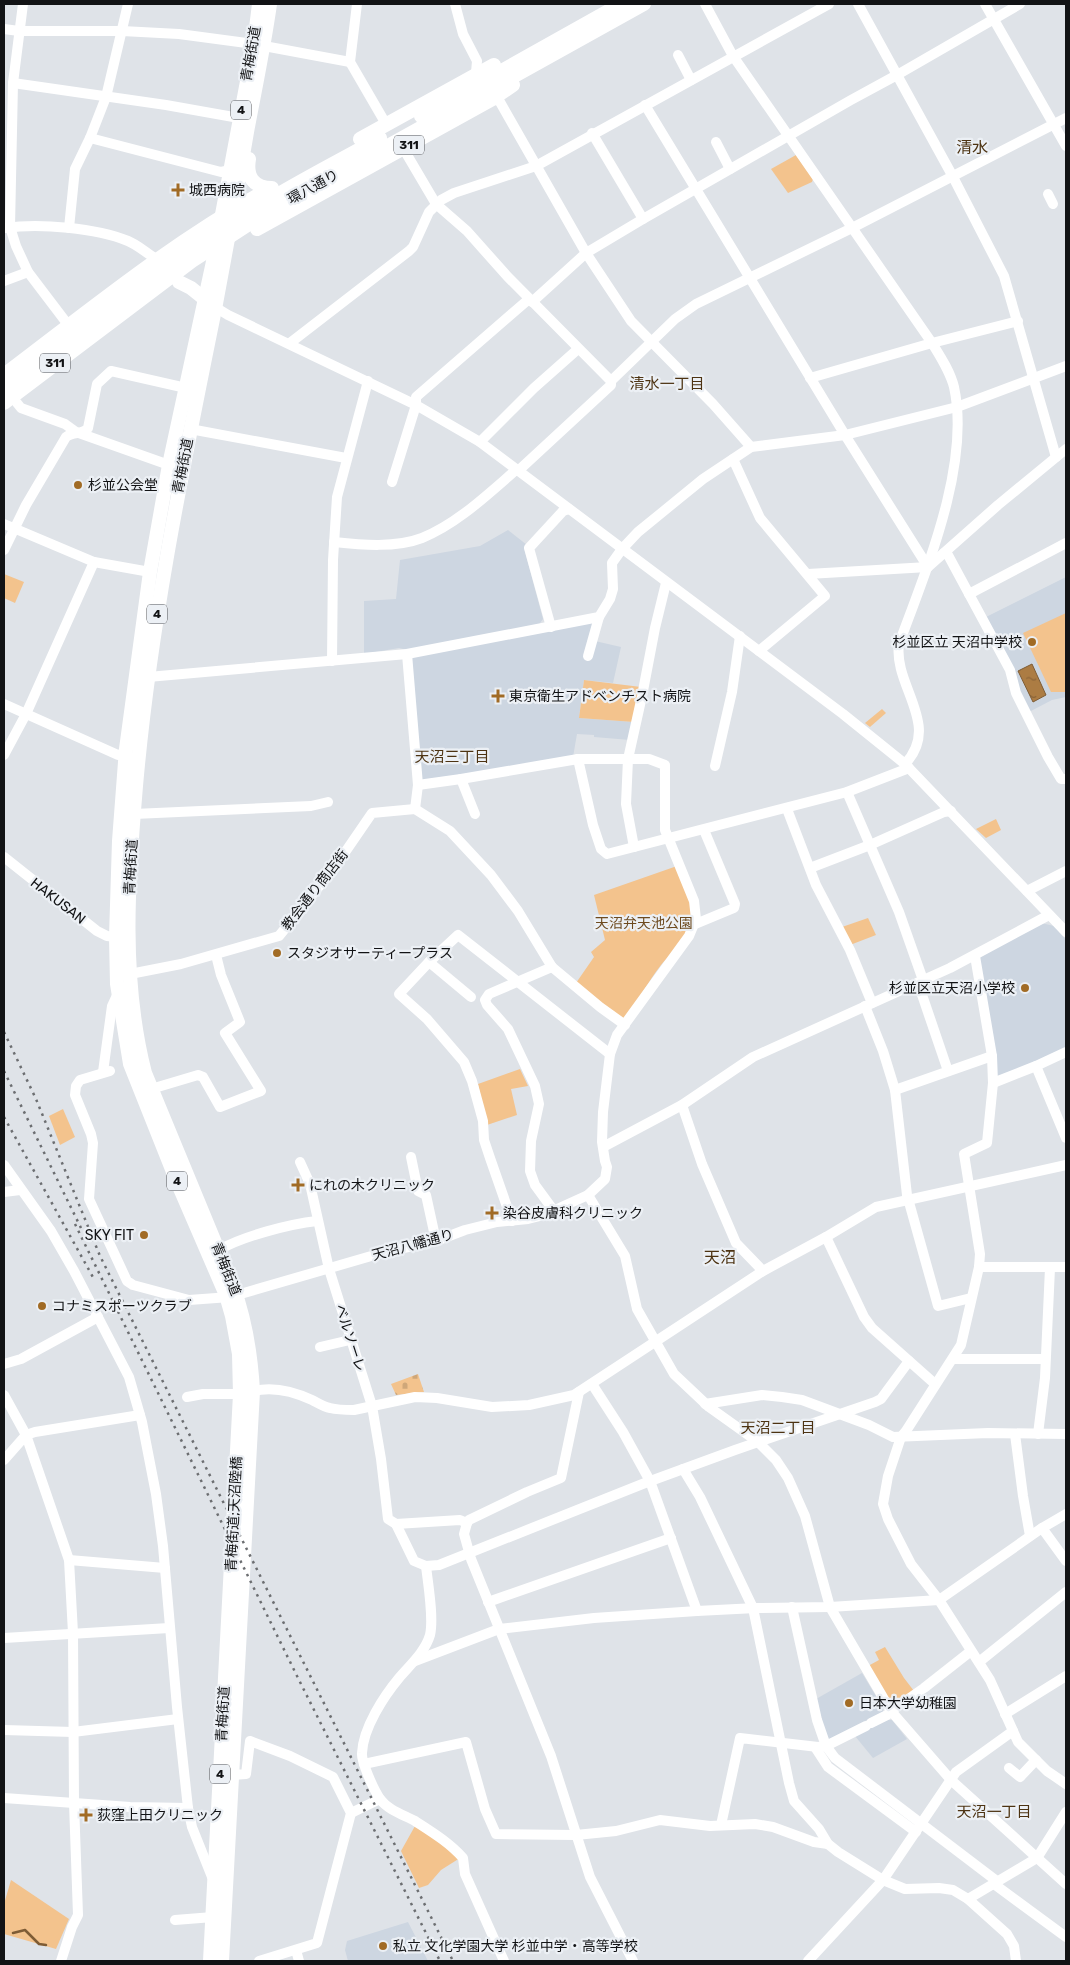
<svg xmlns="http://www.w3.org/2000/svg" width="1070" height="1965" font-family="Rubik,'Noto Sans JP',sans-serif">
<style>
.built{fill:#cdd6e1}
.green{fill:#f3c38d}
.cemetery{fill:url(#cemetery-stones)}
.water{fill:url(#water-ripples);stroke:#7e5c35}
.lines{fill:none;stroke-linecap:round;stroke-linejoin:round}
.stream{stroke:#7e5c35;stroke-width:2.5}
.minor{stroke:#fff;stroke-width:10}
.major{stroke:#fff;stroke-width:14}
.rail{stroke:#6c6e71;stroke-width:2.5;stroke-dasharray:2.5 5;stroke-linecap:butt}
.poi-dot{fill:#a16b25;stroke:#ecf0f5;stroke-width:2}
.labels{text-anchor:middle;dominant-baseline:central;stroke-width:4.5;stroke-linejoin:round;paint-order:stroke}
.shield{fill:#ecf0f5;stroke:#535558;stroke-width:1}
.shield-label{font-size:12px;font-weight:bold;fill:#121315}
.street-label{font-size:14px;fill:#121315;stroke:#ecf0f5}
.poi-label{font-size:14px;fill:#121315;stroke:#ecf0f5;text-anchor:start}
.park-label{font-size:14px;fill:#6d4a1f;stroke:#ecf0f5}
.neighbourhood-label{font-size:15px;fill:#4d3312;stroke:#ecf0f5}
.quarter-label{font-size:16px;fill:#4d3312;stroke:#ecf0f5}
</style>
<defs>
<pattern id="cemetery-stones" width="16" height="16" patternUnits="userSpaceOnUse" patternTransform="scale(1.25)"><rect width="16" height="16" fill="#f3c38d"/><path d="M2 7V4a2 2 0 0 1 4 0v3zM10 15v-3a2 2 0 0 1 4 0v3z" fill="#cfa779"/></pattern>
<pattern id="water-ripples" width="26" height="14" patternUnits="userSpaceOnUse" patternTransform="scale(1.25)"><rect width="26" height="14" fill="#ac7c43"/><path d="M2 4q2-2 4 0t4 0M15 11q2-2 4 0t4 0" fill="none" stroke="#8b6437"/></pattern>
</defs>
<rect width="100%" height="100%" fill="#dfe3e8"/>
<g class="built">
<path d="M508 530 527 545 524 548 543 619 538 626 407 650 399 648 364 654V601L396 599 400 560 480 546Z"/>
<path d="M1066 577V697L1052 700 1029 712 984 618Z"/>
<path d="M592 622 595 641 621 647 613 683 584 680 579 718 634 722 630 740 594 737V735L577 734 573 757 421 781 410 662 413 657Z"/>
<path d="M1041 923 1054 926 1066 940V1048L1013 1074 996 1076 979 965 980 957Z"/>
<path d="M862 1673 883 1708V1712L829 1739 825 1737 816 1699Z"/>
<path d="M888 1720H892L907 1739 873 1758 855 1736Z"/>
<path d="M408 1922 428 1961H348L345 1950 347 1941Z"/>
</g>
<g class="green">
<path d="M796 155 813 179 812 182 788 193 771 169Z"/>
<path d="M4 574 24 582 15 603 4 598Z"/>
<path d="M1066 613V692H1051L1023 633Z"/>
<path d="M584 680 641 687 634 722 579 718Z"/>
<path d="M882 709 886 713 870 727 865 723Z"/>
<path d="M996 819 1001 830 986 838 976 829Z"/>
<path d="M677 866C686 887 698 914 687 936 681 947 669 955 661 965 648 982 638 1001 624 1019L610 1010 576 983 594 957 591 952 605 940 594 895Z"/>
<path d="M868 918 876 935 850 945 842 927Z"/>
<path d="M520 1069 528 1086 511 1089 517 1115 487 1125 478 1084Z"/>
<path d="M63 1109 75 1137 60 1145 49 1116Z"/>
<path d="M885 1647 904 1678 914 1691 892 1707 868 1666 879 1660 875 1652Z"/>
<path d="M415 1826 452 1850 460 1858 441 1870 428 1885 419 1888 401 1851Z"/>
<path d="M11 1880 69 1919 56 1949 4 1934V1904Z"/>
</g>
<path class="cemetery" d="M418 1374 424 1392 396 1395 391 1384Z"/>
<path class="water" d="M1032 664 1046 695 1033 702 1018 671Z"/>
<g class="lines">
<path class="stream" d="M13 1933 25 1930 39 1944 46 1945"/>
<g class="minor">
<path d="M23 4 13 83 10 227 16 246 28 272 69 326"/>
<path d="M357 4 350 62 386 124"/>
<path d="M455 4 463 34 477 61 476 73"/>
<path d="M705 4 733 56 932 343C940 356 950 371 954 387 971 465 926 570 899 644 893 686 942 725 905 764"/>
<path d="M858 4 952 175 1004 276 1056 457"/>
<path d="M985 4 1066 146"/>
<path d="M4 29 19 31H122L179 34 254 44"/>
<path d="M264 46 350 62"/>
<path d="M678 55 691 80"/>
<path d="M13 83 166 105 239 118"/>
<path d="M494 98 500 102 586 253 631 321 713 404 751 447"/>
<path d="M645 105 845 435 928 567"/>
<path d="M592 133 643 219"/>
<path d="M90 138 221 172 230 170"/>
<path d="M716 142 730 169"/>
<path d="M403 148 436 204 467 231 507 276 611 381"/>
<path d="M1048 194 1053 204"/>
<path d="M5 228C40 223 96 228 128 241 138 245 146 253 155 258L163 256"/>
<path d="M69 228 75 169 90 138 106 97 128 4"/>
<path d="M4 281 28 272"/>
<path d="M532 302 586 253 643 219 851 100 897 75 1020 4"/>
<path d="M210 304 228 315 416 405 480 442 843 714 905 764 1066 932"/>
<path d="M290 343 409 251 413 247 429 212 441 200 454 193 536 166 829 4"/>
<path d="M810 378 932 343 1018 321"/>
<path d="M17 403 21 408 65 424 76 432 169 465 177 470 181 478"/>
<path d="M190 429 346 458"/>
<path d="M480 442 534 388 578 349"/>
<path d="M733 459 760 518 825 596 759 651"/>
<path d="M518 471 611 385V381L675 319 696 304 852 228 1066 118"/>
<path d="M392 482 416 405V397L529 299"/>
<path d="M4 524 94 562 150 572"/>
<path d="M334 542C362 545 396 548 422 538 457 524 488 494 516 470"/>
<path d="M4 550 26 505 66 437C73 431 83 435 88 428L97 384 111 371 186 388"/>
<path d="M944 553 948 555 1010 670 1016 693 1048 757 1061 779H1066"/>
<path d="M808 574 928 567 998 505 1066 449"/>
<path d="M969 594 1066 543"/>
<path d="M551 627 529 548 563 511 569 509"/>
<path d="M407 654 418 785 415 809"/>
<path d="M588 656 599 617"/>
<path d="M332 661 333 560 337 497 368 381"/>
<path d="M142 679 148 677 407 654 599 617 610 599 613 589 612 563 622 549 638 532 703 479 751 447 845 435 957 407 1066 366"/>
<path d="M4 704 118 755 124 753 126 749"/>
<path d="M4 755 26 714 94 562"/>
<path d="M578 759 593 825 601 849 607 854 847 792 909 768"/>
<path d="M715 766 732 692 740 636"/>
<path d="M461 779 475 814"/>
<path d="M847 792 899 912 923 980"/>
<path d="M415 809 450 831 491 875 518 911 552 967 600 1007 625 1025"/>
<path d="M787 809 816 885 850 950 872 1003"/>
<path d="M134 814 311 806 328 802"/>
<path d="M634 847 626 804 628 759 642 696 655 628 666 583"/>
<path d="M4 857 97 931 107 936 116 937"/>
<path d="M810 868 870 845 944 812 951 811"/>
<path d="M1027 891 1066 871"/>
<path d="M693 925 734 908 735 904 704 830"/>
<path d="M975 956 992 1056 993 1083 987 1143 964 1154 980 1254 979 1267 961 1345 906 1431 901 1437 888 1476 883 1504 888 1519 911 1564 939 1600 990 1680 1018 1742 1047 1771 1066 1784"/>
<path d="M429 962 471 997"/>
<path d="M552 967 489 994 485 1000 487 1005 508 1029 535 1086 539 1104 531 1141 530 1171 535 1185 554 1211"/>
<path d="M125 975 181 964 279 936 337 864 372 813 415 809"/>
<path d="M918 983 948 1071"/>
<path d="M865 1006 883 1051 895 1090 907 1195 938 1306 971 1298"/>
<path d="M1036 1066 1066 1138"/>
<path d="M110 1071 80 1080 76 1086 75 1095 91 1134 93 1143 89 1199 127 1281 133 1285 189 1300 230 1297 385 1252 436 1241 465 1230 497 1222 528 1219 544 1215 588 1195 605 1179 607 1167 605 1161 602 1142 603 1112 610 1054 617 1035 689 936 696 919 694 901 665 830V765L649 759H578L461 779 418 785"/>
<path d="M103 1072 112 1006 118 993"/>
<path d="M993 1083 1036 1066 1066 1052"/>
<path d="M151 1089 198 1075 203 1077 220 1107 261 1091 225 1033 240 1022 221 975 216 955"/>
<path d="M895 1090 992 1056"/>
<path d="M682 1105 702 1164 736 1243 763 1271"/>
<path d="M603 1147 682 1105 753 1057 950 968 1049 915"/>
<path d="M411 1157 418 1191 426 1195 436 1241"/>
<path d="M300 1162 310 1184 329 1269 372 1406 381 1459 388 1519 396 1524 460 1520 467 1523 469 1520 527 1492 561 1478 579 1392"/>
<path d="M4 1165 51 1231 74 1271 129 1377 142 1422 156 1494 163 1546 177 1707 188 1808 192 1827 212 1877"/>
<path d="M4 1192 20 1190"/>
<path d="M588 1195 625 1256 637 1309 674 1374 709 1407 758 1442 776 1460 788 1478 805 1516 830 1607 891 1711 951 1780 1066 1884"/>
<path d="M512 1221 490 1158 484 1140 483 1121 472 1081 464 1062 427 1019 399 994 429 962 458 935 610 1054"/>
<path d="M826 1237 864 1317 872 1328 935 1384"/>
<path d="M219 1250C243 1236 290 1224 317 1221"/>
<path d="M979 1267H1066"/>
<path d="M320 1347 350 1340"/>
<path d="M953 1359H1045"/>
<path d="M4 1364 21 1359 98 1317"/>
<path d="M592 1384 623 1432 650 1481 697 1611"/>
<path d="M253 1391C274 1386 293 1391 312 1400 318 1403 324 1407 330 1408 338 1410 346 1410 354 1410L415 1397 437 1398 492 1407 529 1405 574 1395 763 1271 826 1237 876 1207 1066 1165"/>
<path d="M4 1395 26 1435 69 1560 73 1633 74 1803 78 1915 72 1927 61 1961"/>
<path d="M187 1397 203 1394H240"/>
<path d="M705 1404 762 1395 782 1397 802 1400 869 1425 893 1437 988 1433 1066 1434"/>
<path d="M1015 1434 1023 1496 1030 1536"/>
<path d="M1038 1434 1045 1378 1050 1268"/>
<path d="M4 1460 26 1435 35 1432 140 1415"/>
<path d="M683 1469 700 1497 753 1608 789 1783 794 1801 819 1829 828 1844 838 1852 883 1880 905 1889 939 1888 953 1890 968 1899 1007 1934 1014 1946 1016 1961"/>
<path d="M467 1523 464 1534 471 1559 551 1756 590 1877 633 1961"/>
<path d="M396 1524 414 1561 426 1566 439 1565 645 1483 735 1450 875 1402 881 1399 909 1361"/>
<path d="M1042 1528 1066 1561"/>
<path d="M69 1560 165 1568"/>
<path d="M426 1566C428 1584 434 1618 430 1635 425 1652 410 1665 399 1678 384 1696 363 1728 362 1753 361 1762 374 1790 380 1799 388 1810 404 1815 415 1821 432 1832 450 1843 463 1858L465 1874 504 1961"/>
<path d="M488 1602 671 1538"/>
<path d="M792 1607 817 1720 826 1746 835 1758 998 1882"/>
<path d="M4 1638 169 1628"/>
<path d="M415 1661 499 1629 594 1618 697 1611 756 1608 830 1607 939 1600 1042 1528 1066 1514"/>
<path d="M979 1662 1066 1592"/>
<path d="M1005 1714 1066 1676"/>
<path d="M871 1723 887 1715 891 1711 924 1688 971 1651"/>
<path d="M4 1730 73 1732 178 1719"/>
<path d="M815 1747 828 1767 916 1832"/>
<path d="M364 1764 466 1742 485 1809 496 1834 576 1835 616 1831 660 1820 710 1826 755 1824 773 1827 814 1842 828 1844"/>
<path d="M1009 1768 1020 1777 1036 1760"/>
<path d="M232 1775 246 1774 250 1741 290 1756 333 1777 351 1813 317 1943 259 1961"/>
<path d="M4 1798 130 1807 188 1808"/>
<path d="M351 1813 380 1799"/>
<path d="M721 1825 740 1738 818 1747 826 1746 866 1726"/>
<path d="M994 1884 1066 1937"/>
<path d="M968 1899 1037 1858 1066 1812"/>
<path d="M175 1920 213 1917"/>
<path d="M296 1950 299 1961"/>
<path d="M808 1961 883 1880 956 1772 1013 1731"/>
</g>
<g class="major">
<path d="M421 116 621 4"/>
<path d="M360 139 494 65"/>
<path d="M249 159C246 176 253 188 272 188"/>
<path d="M257 229 494 98 513 85"/>
<path d="M179 282 191 288 206 300"/>
<path d="M4 375C90 310 174 241 269 189"/>
<path d="M4 388C86 325 168 261 257 207 297 182 339 161 380 138"/>
<path d="M4 403 192 261 258 218 644 4"/>
<path d="M210 1961 240 1394 239 1354 232 1316 226 1295 175 1177 130 1064 117 984 116 937 119 841 126 749 150 572 169 465 214 257 254 44 259 4"/>
<path d="M222 1961 253 1391C251 1355 246 1321 233 1286L145 1073C121 980 128 881 136 786 150 625 183 467 215 309 226 250 237 191 247 132 255 89 264 47 270 4"/>
</g>
<g class="rail">
<path d="M4 1032 36 1099 100 1256 453 1961"/>
<path d="M4 1071 81 1228"/>
<path d="M4 1117 94 1279"/>
<path d="M75 1224 297 1676 440 1961"/>
</g>
</g>
<g class="poi-dot">
<path d="M175.5 182.5h5v5h5v5h-5v5h-5v-5h-5v-5h5z"/>
<circle cx="78" cy="485" r="5"/>
<circle cx="1032" cy="642" r="5"/>
<path d="M495.5 688.5h5v5h5v5h-5v5h-5v-5h-5v-5h5z"/>
<circle cx="277" cy="953" r="5"/>
<circle cx="1025" cy="988" r="5"/>
<path d="M295.5 1177.5h5v5h5v5h-5v5h-5v-5h-5v-5h5z"/>
<path d="M489.5 1205.5h5v5h5v5h-5v5h-5v-5h-5v-5h5z"/>
<circle cx="144" cy="1235" r="5"/>
<circle cx="42" cy="1306" r="5"/>
<circle cx="849" cy="1703" r="5"/>
<path d="M83.5 1807.5h5v5h5v5h-5v5h-5v-5h-5v-5h5z"/>
<circle cx="383" cy="1946" r="5"/>
</g>
<g class="labels">
<g class="shield">
<rect x="231" y="100.5" width="20" height="19" rx="4"/>
<rect x="394" y="135.5" width="30" height="19" rx="4"/>
<rect x="40" y="353.5" width="30" height="19" rx="4"/>
<rect x="147" y="604.5" width="20" height="19" rx="4"/>
<rect x="167" y="1171.5" width="20" height="19" rx="4"/>
<rect x="210" y="1764.5" width="20" height="19" rx="4"/>
</g>
<g class="shield-label">
<text x="241" y="110">4</text>
<text x="409" y="145">311</text>
<text x="55" y="363">311</text>
<text x="157" y="614">4</text>
<text x="177" y="1181">4</text>
<text x="220" y="1774">4</text>
</g>
<g class="street-label">
<text transform="translate(251 54) rotate(-80)">青梅街道</text>
<text transform="translate(313 187) rotate(-29)">環八通り</text>
<text transform="translate(183 466) rotate(-79)">青梅街道</text>
<text transform="translate(131 867) rotate(-87)">青梅街道</text>
<text transform="translate(315 890) rotate(-52)">教会通り商店街</text>
<text transform="translate(58 901) rotate(38)">HAKUSAN</text>
<text transform="translate(413 1245) rotate(-15)">天沼八幡通り</text>
<text transform="translate(226 1269) rotate(68)">青梅街道</text>
<text transform="translate(350 1338) rotate(72)">ベルソーレ</text>
<text transform="translate(234 1514) rotate(-87)">青梅街道;天沼陸橋</text>
<text transform="translate(223 1714) rotate(-87)">青梅街道</text>
</g>
<g class="poi-label">
<text x="189" y="190">城西病院</text>
<text x="88" y="485">杉並公会堂</text>
<text x="1022" y="642" text-anchor="end">杉並区立 天沼中学校</text>
<text x="509" y="696">東京衛生アドベンチスト病院</text>
<text x="287" y="953">スタジオサーティープラス</text>
<text x="1015" y="988" text-anchor="end">杉並区立天沼小学校</text>
<text x="309" y="1185">にれの木クリニック</text>
<text x="503" y="1213">染谷皮膚科クリニック</text>
<text x="134" y="1235" text-anchor="end">SKY FIT</text>
<text x="52" y="1306">コナミスポーツクラブ</text>
<text x="859" y="1703">日本大学幼稚園</text>
<text x="97" y="1815">荻窪上田クリニック</text>
<text x="393" y="1946">私立 文化学園大学 杉並中学・高等学校</text>
</g>
<g class="park-label">
<text x="644" y="923">天沼弁天池公園</text>
</g>
<g class="neighbourhood-label">
<text x="667" y="384">清水一丁目</text>
<text x="452" y="757">天沼三丁目</text>
<text x="778" y="1428">天沼二丁目</text>
<text x="994" y="1812">天沼一丁目</text>
</g>
<g class="quarter-label">
<text x="972" y="147">清水</text>
<text x="720" y="1257">天沼</text>
</g>
</g>
<rect width="1070" height="1965" fill="none" stroke="#121315" stroke-width="10"/>
</svg>
